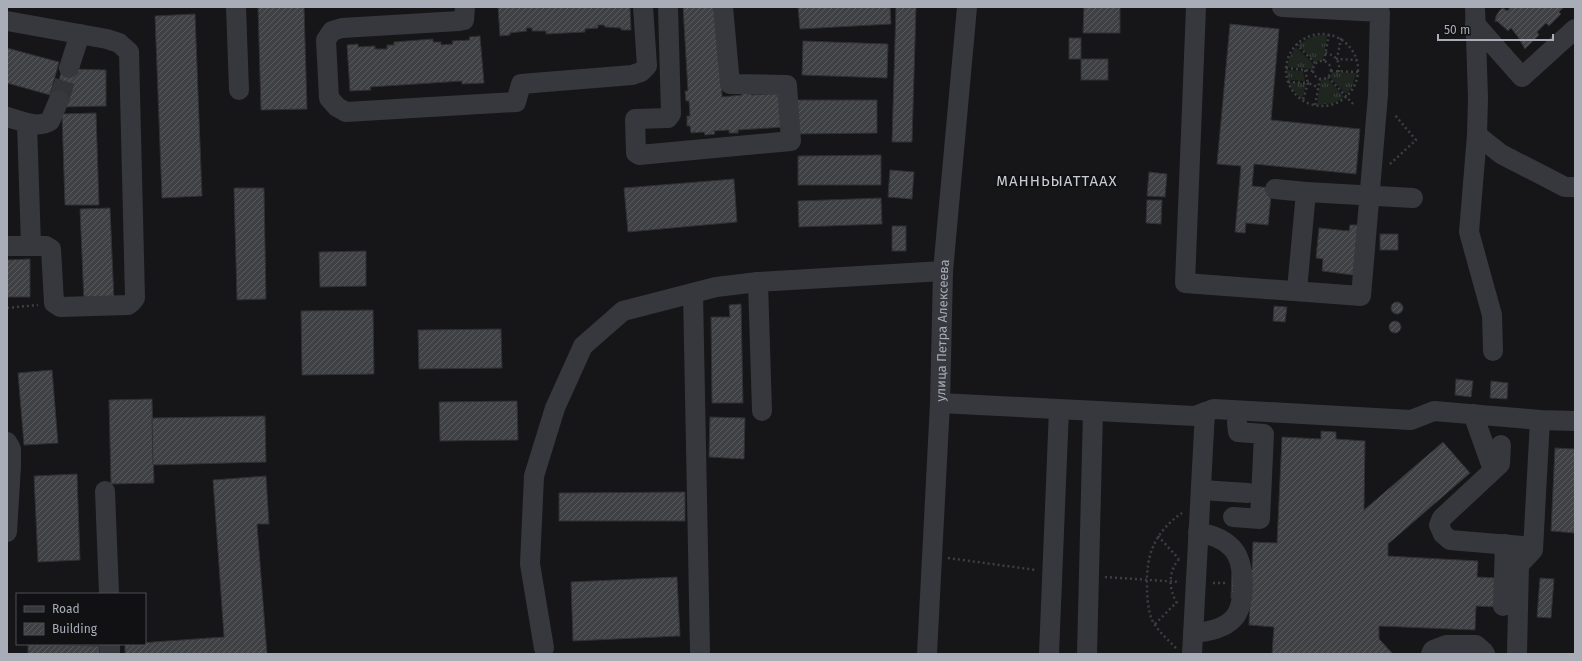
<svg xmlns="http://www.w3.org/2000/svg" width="1582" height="661" font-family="'Fira Sans',sans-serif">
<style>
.grass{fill:url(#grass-tufts)}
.building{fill:url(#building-hatch);stroke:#303034}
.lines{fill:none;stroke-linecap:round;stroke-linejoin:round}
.minor-tunnel{stroke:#333438;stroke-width:20;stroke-dasharray:20 10;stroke-linecap:butt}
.path{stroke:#3d3f44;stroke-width:2.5;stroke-dasharray:2 3;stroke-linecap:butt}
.minor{stroke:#37383d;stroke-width:20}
.labels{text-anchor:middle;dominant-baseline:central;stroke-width:4;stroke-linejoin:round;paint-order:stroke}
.street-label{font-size:13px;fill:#a8adb8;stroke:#111113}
.quarter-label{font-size:15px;letter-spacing:1px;fill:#c9ccd4;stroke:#111113}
</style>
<defs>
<pattern id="grass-tufts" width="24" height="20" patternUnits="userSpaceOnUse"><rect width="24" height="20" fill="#1e261f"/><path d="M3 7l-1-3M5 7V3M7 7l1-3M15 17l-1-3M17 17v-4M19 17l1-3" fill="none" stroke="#3c433d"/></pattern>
<pattern id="building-hatch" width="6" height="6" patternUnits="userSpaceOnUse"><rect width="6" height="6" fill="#404145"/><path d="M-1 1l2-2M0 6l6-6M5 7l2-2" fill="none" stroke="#595a5e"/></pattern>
</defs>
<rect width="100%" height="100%" fill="#161618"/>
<g class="grass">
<path d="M1320 35H1327L1323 60 1315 62 1298 45 1309 38Z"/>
<path d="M1296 47 1314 65 1312 69 1287 67 1290 57Z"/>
<path d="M1287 70 1303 71 1305 81 1293 80 1288 81Z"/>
<path d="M1332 72 1356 73 1352 87 1346 94 1330 77Z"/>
<path d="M1328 79 1344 97 1334 103 1317 105 1321 80Z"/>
<path d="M1294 82 1306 84 1302 99 1291 88 1289 83Z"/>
</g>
<g class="building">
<path d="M258 7H304L307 109 261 110Z"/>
<path d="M498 7H630L631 30H621V28L605 27 604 25H598V28L585 29V32L546 34V31H532V28H526L527 31 510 33V35L500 36Z"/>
<path d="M683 7H720L722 97 742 95V93L751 92V95L783 93 785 127 738 130V133H729V130L714 131 715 134 705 135 704 132 691 133 690 126H687V116H690L689 101H686L685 91H688Z"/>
<path d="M798 7H890L891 24 800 29Z"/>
<path d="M896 7H916L912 142H892Z"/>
<path d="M1084 7H1120V33H1083Z"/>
<path d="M1511 7H1510H1564L1559 12 1561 14 1549 26 1546 23 1537 32 1539 35 1525 49 1518 37 1511 28 1508 31 1497 21 1495 22 1496 16 1500 10 1503 8 1507 11Z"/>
<path d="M195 14 202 196 162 198 155 16Z"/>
<path d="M1230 24 1279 29 1271 120 1360 129 1356 174 1254 164 1252 186 1272 188 1268 225 1246 223 1245 233 1235 232 1241 166 1217 164Z"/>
<path d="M480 36 484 83 462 84V81L370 87 371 90 350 91 347 45 358 44V47L375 46V49H387V45H394V42L433 39V42H441V45L453 44 452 41 470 40 469 37Z"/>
<rect x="1069" y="38" width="12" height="21"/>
<path d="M803 41 888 44 887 78 802 75Z"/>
<path d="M7 48 59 62 50 95 7 83Z"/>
<rect x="1081" y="59" width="27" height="21"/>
<path d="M63 66 75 69 106 70V106L65 107 54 98Z"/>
<path d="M795 100H877V133L795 134Z"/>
<path d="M96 113 99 205H65L62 114Z"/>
<path d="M881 155V185H798V156Z"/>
<path d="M890 170 914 172 912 199 888 197Z"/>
<path d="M1149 172 1167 174 1165 197 1147 196Z"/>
<path d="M734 179 737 222 628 232 624 188Z"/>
<path d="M234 188H264L266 299 237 300Z"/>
<path d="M881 198 882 224 799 227 798 201Z"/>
<path d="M1147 200H1162L1161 224 1146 223Z"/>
<path d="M110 208 114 301 84 302 80 209Z"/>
<path d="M1350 225H1358L1353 275 1322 271 1323 259 1316 258 1319 228 1349 231Z"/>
<rect x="892" y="226" width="14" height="25"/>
<rect x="1380" y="234" width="18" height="16"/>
<path d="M366 251V286L320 287 319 252Z"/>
<path d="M30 259V297H7V260Z"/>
<circle cx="1397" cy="308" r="6"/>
<path d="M741 304 743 403H712L711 317H730L729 305Z"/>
<path d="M1274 306 1287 307 1285 322 1273 321Z"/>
<path d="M373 310 374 374 302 375 301 311Z"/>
<circle cx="1395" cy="327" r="6"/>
<path d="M501 329 502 368 419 369 418 330Z"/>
<path d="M52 370 58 443 24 445 18 373Z"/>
<path d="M1456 379 1473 381 1471 397 1455 395Z"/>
<path d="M1491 381 1508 383 1507 399 1490 398Z"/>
<path d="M152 399 154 483 111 484 109 400Z"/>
<path d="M517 401 518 440 440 441 439 402Z"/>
<path d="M265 416 266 462 153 465 152 418Z"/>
<path d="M710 417 745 418 744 459 709 457Z"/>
<path d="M1321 431 1336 432V439L1365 441 1364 510 1443 442 1470 473 1388 544V556L1478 561 1477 577 1498 578 1497 607 1476 606 1475 630 1379 626V639L1393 654H1272L1274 627 1249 625 1250 599 1231 598 1232 569 1252 570 1253 542 1277 543 1282 437 1321 439Z"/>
<path d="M1555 448 1575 449V533L1551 531Z"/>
<path d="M77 474 80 560 38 562 34 476Z"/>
<path d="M266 476 269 524H257L267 654H125V644L224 637 213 480Z"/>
<path d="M685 492V521H559V493Z"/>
<path d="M677 577 680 636 573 641 571 582Z"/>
<path d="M1540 578 1554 579 1551 618 1537 617Z"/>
<path d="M28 644 100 646 99 654H28Z"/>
</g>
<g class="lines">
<path class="minor-tunnel" d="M59 100 69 68"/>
<g class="path">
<circle cx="1322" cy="70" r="36"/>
<path d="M1341 38 1337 59 1357 60"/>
<path d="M1296 44 1316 64"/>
<path d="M1325 53C1336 55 1340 61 1339 72"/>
<path d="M1324 61 1329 34"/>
<circle cx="1322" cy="70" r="9"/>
<path d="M1286 68 1314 71"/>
<path d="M1305 70 1308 83 1318 87"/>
<path d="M1331 71 1358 72"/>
<path d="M1328 77 1353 104"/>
<path d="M1288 82 1308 83 1303 100"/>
<path d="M1315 105 1320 79"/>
<path d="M1390 164 1416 140 1394 114"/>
<path d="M7 308 38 305"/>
<path d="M1158 536 1179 559"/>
<path d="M948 558 1036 570"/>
<path d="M1105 577 1180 582"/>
<path d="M1213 583H1226"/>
<path d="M1177 603C1168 588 1168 571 1180 558"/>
<path d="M1155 624 1177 602"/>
<path d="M1176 648C1167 639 1157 630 1152 620 1148 610 1147 597 1147 586 1146 554 1155 532 1182 513"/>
</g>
<g class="minor">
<path d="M236 7 239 90"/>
<path d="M465 7 464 20 459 21 342 28 332 31 326 40 329 98 337 107 346 112 516 102 521 84 632 75 641 72 647 66 643 7"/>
<path d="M668 7 671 114 668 118 635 119 636 153 639 155 791 141 787 85 730 84 723 7"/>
<path d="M1196 7 1185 283 1361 296 1378 95 1380 12 1282 7"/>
<path d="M1475 7 1478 98 1477 135 1469 232 1492 315 1493 351"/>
<path d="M7 21 107 39 119 43 129 52 135 298 132 302 128 305 60 307 54 303 51 249 46 246H7"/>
<path d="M1475 24 1522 77 1575 29"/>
<path d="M69 68 80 34"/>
<path d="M7 117C22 121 37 129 50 121L59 100"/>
<path d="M27 123 31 246"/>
<path d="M1477 135 1501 154 1565 187H1575"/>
<path d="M1275 189 1306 192 1413 198"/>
<path d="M758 282 762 411"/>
<path d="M1297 290 1306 192"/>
<path d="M693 293 700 651"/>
<path d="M940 403 1195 416 1214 409 1411 420 1434 411 1540 420 1575 421"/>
<path d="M1473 414 1493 470"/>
<path d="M7 442 11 449V466L7 532"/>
<path d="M1501 445 1500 464 1442 518 1439 525 1443 534 1450 540 1533 547"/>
<path d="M1201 490 1248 493"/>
<path d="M105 491 109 594"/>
<path d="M1233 517 1260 519 1264 434 1238 432 1237 422"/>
<path d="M1503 606 1505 544"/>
<path d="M1193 633C1207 632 1223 629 1233 619 1247 605 1246 560 1231 547 1222 538 1211 535 1198 532"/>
<path d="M110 644V654"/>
<path d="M544 648 530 564 534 476 555 408 583 346 623 311 716 287 758 282 943 271"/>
<path id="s1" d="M927 654 940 403 943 271 967 7"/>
<path d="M1049 654 1059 409"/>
<path d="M1087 654 1093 411"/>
<path d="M1192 654 1205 412"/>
<path d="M1431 654 1433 650 1446 645H1476L1484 652 1485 654"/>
<path d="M1517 654 1519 565 1533 550 1540 420"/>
</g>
</g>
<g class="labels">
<g class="street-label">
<text stroke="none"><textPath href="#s1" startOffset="324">улица Петра Алексеева</textPath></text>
</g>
<g class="quarter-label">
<text x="1057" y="181">МАННЬЫАТТААХ</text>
</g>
</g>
<rect width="1582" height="661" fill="none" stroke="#a8adb8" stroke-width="16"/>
<rect x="16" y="593" width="130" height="52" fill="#111113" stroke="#4d4f55"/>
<rect x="24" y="606" width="20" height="6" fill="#37383d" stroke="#4d4f55"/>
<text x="52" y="613" font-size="12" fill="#a8adb8">Road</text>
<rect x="24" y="623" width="20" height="12" fill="url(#building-hatch)" stroke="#4d4f55"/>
<text x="52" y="633" font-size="12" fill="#a8adb8">Building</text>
<path d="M1438 34v6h115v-6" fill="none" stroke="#a8adb8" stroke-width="2"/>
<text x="1444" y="34" font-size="12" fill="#a8adb8" stroke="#111113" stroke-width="3" paint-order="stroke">50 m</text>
</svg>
